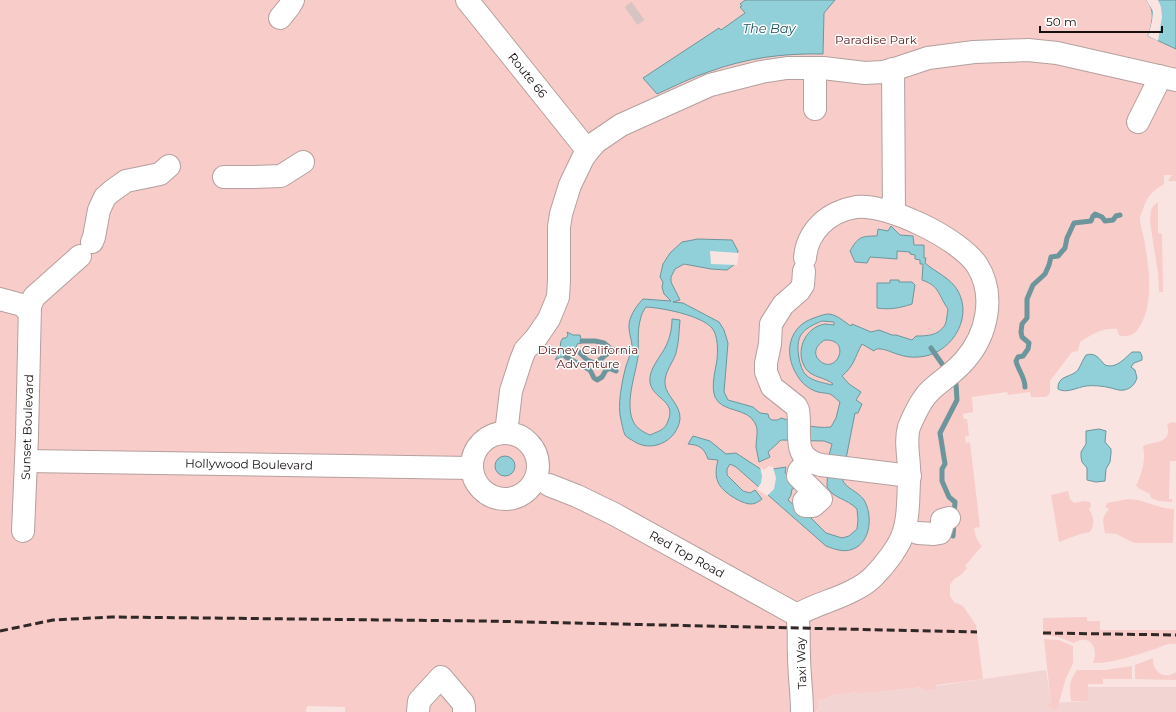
<svg xmlns="http://www.w3.org/2000/svg" width="1176" height="712" font-family="Montserrat,sans-serif">
<style>
.built{fill:#f2d5d2}
.green{fill:#f8ccc9}
.water{fill:#91d0d9;stroke:#6c969c;fill-rule:evenodd}
.pier{fill:#f9e4e2}
.lines{fill:none;stroke-linecap:round;stroke-linejoin:round}
.stream{stroke:#6c969c;stroke-width:5}
.minor-tunnel{stroke:#d7c4c2;stroke-width:22;stroke-dasharray:22 11;stroke-linecap:butt}
.minor-casing{stroke:#b4a09e;stroke-width:24}
.minor{stroke:#fff;stroke-width:22}
.rail{stroke:#302727;stroke-width:3;stroke-dasharray:8 4;stroke-linecap:butt}
.labels{text-anchor:middle;dominant-baseline:central;stroke-width:3;stroke-linejoin:round;paint-order:stroke}
.park-label{font-size:12px;fill:#612020;stroke:#fff}
.street-label{font-size:12px;fill:#160f0f;stroke:#fff}
.water-label{font-size:13px;font-style:italic;fill:#1d545b;stroke:#fff}
</style>
<rect width="100%" height="100%" fill="#f9e4e2"/>
<path class="built" d="M1046 670 1051 703 1088 701 1087 687H1176V712H817L819 707 818 700 828 698V696L857 692 858 694 923 687 936 689V686Z"/>
<g class="green">
<path d="M0 0H1176V181H1168L1172 175H1164V184C1152 192 1148 195 1143 209 1142 212 1140 215 1140 218 1140 224 1143 233 1144 239 1149 266 1155 305 1138 329 1134 335 1126 338 1119 335L1117 329C1103 327 1091 335 1080 342L1078 351 1072 352 1050 381V393L1046 397H1031L1030 392 1008 395 1007 392 972 397 973 412 963 414 964 419H967L969 436H965L966 443 970 442 980 527 974 528C975 535 977 541 982 546L965 566 967 568 962 574 954 579 950 585V596L954 602 963 606 976 625 983 679 936 685V689L923 690V687L858 694 857 692 828 696V698L818 700 819 707 816 712H345V707L307 706 306 712H0Z"/>
<path d="M1158 202V233L1162 234 1163 292H1159L1158 273 1150 222 1151 210 1154 205Z"/>
<path d="M1173 422 1176 423V461H1170L1169 499H1172V502L1159 501 1151 498 1150 494 1140 489 1136 486C1142 473 1146 461 1143 446 1154 441 1173 444 1167 424Z"/>
<path d="M1068 491 1070 499 1074 503 1083 501 1090 502 1091 506 1089 509C1094 517 1095 524 1090 532L1080 534 1059 542 1051 495Z"/>
<path d="M1128 499C1144 499 1158 509 1174 509L1173 543H1134L1116 534 1105 533C1103 521 1101 519 1109 509L1105 507 1107 503Z"/>
<path d="M1087 617V621H1100V630H1176V644C1166 643 1164 646 1155 649 1136 655 1114 663 1093 663 1100 647 1088 633 1074 643L1058 637 1043 635V618Z"/>
<path d="M1044 639 1059 640 1073 646V662L1071 668 1066 678 1057 709 1055 710 1046 704 1051 703Z"/>
<path d="M1153 658C1152 671 1164 681 1176 672V680L1135 679V665Z"/>
<path d="M1132 666V679H1103V684H1088V701H1071C1070 687 1068 683 1077 670H1105Z"/>
</g>
<g class="water">
<path d="M745 0H835L824 13 823 54C784 53 747 58 711 71 692 77 675 86 657 94L643 78 719 28 721 30 745 13 740 7 742 6 740 4Z"/>
<path d="M1146 0H1176V49L1148 36C1152 23 1156 11 1146 0Z"/>
<path d="M891 226 900 235 913 236 914 245H924V258H926L925 263C935 272 951 278 958 291 974 320 949 356 918 357 911 358 903 356 897 354 890 352 884 348 876 349L874 351 862 344C854 358 855 365 842 376L849 384 861 392 856 400 862 404 858 413H855L842 479C846 489 858 491 864 500 873 515 871 542 853 549 844 553 834 549 826 546L736 467 730 464 727 469V475L743 491 750 493 755 490 762 499C758 502 755 504 751 504 741 504 721 491 718 482 715 476 716 467 718 460L708 459C704 448 700 445 688 444L693 436 710 441 726 454 736 453 765 472 773 469 786 467 785 473 790 475 796 488 792 489 791 495 788 500 802 512 811 518 826 533 842 538 849 536 857 529 858 520 857 509C846 498 834 499 827 487L828 459 832 444 824 441 781 440 768 452 770 457 759 462C758 457 757 452 756 447 756 439 759 430 755 423 747 407 722 413 715 397 711 386 715 372 717 360 718 351 718 335 712 328 700 315 663 308 646 307 643 311 641 315 640 321 637 332 639 345 638 357 635 376 625 403 633 421 636 428 643 432 650 435 659 431 665 430 668 421 677 400 652 399 650 382 648 370 661 356 666 346 670 337 672 329 672 319L680 320C679 331 679 342 676 353 673 363 664 372 665 384 666 396 681 405 680 419 677 442 650 454 632 440 630 439 626 437 625 435 623 431 622 424 621 420 617 406 622 381 626 366 628 360 631 353 632 346 632 340 629 334 629 328 628 318 636 306 643 299L671 301 664 294 662 287 663 282 660 277 663 264 670 253 682 242 698 239 732 240 738 251 735 264 727 270 711 269 684 264 675 269 671 277V282L680 300 673 302 683 303 719 322 724 330 728 343 724 392 728 400 753 407 760 413 768 414 769 418 772 420H778L781 418C798 423 813 429 831 427L836 418 840 402C837 400 834 396 830 394 827 393 822 393 818 392 810 390 801 383 797 375 783 353 789 326 814 318 819 316 825 314 829 314 838 315 844 322 851 326L852 324 871 332 879 330 892 335H896L912 340 916 336C927 336 938 336 945 325 947 321 947 313 948 309 938 295 940 286 922 280L923 264H920V260L915 259V255L910 254V252L897 251V259L870 257 867 263 855 262 850 251C858 237 861 236 877 236L878 229 888 231ZM822 321 834 322V325C831 325 828 324 825 324 805 327 794 352 806 369 813 378 825 377 833 384L832 385C824 383 812 381 806 375 802 371 800 364 799 358 795 336 802 329 822 321ZM825 340C853 339 836 377 819 360 812 353 817 344 825 340Z"/>
<path d="M890 280H899V282H912L915 285 912 304C900 308 889 310 877 308V283H890Z"/>
<path d="M567 332 573 335H580L582 343 577 344 576 348 580 351 577 352 572 350H567L566 357H561L555 360 558 355 555 350 560 348 561 341 563 338H566L568 335Z"/>
<path d="M1132 352H1140L1142 356V360L1134 363 1131 367 1135 370 1137 378C1135 384 1131 389 1124 390 1120 391 1115 389 1111 388 1103 386 1094 385 1086 386 1078 387 1066 394 1058 389 1057 375 1071 378 1078 370 1081 365 1083 359 1086 355 1096 352 1099 359 1105 365 1116 369 1124 359 1132 352Z"/>
<path d="M1099 429 1106 431 1105 442 1111 449V453L1110 462 1106 469 1105 481 1096 482 1087 480V468L1082 462 1081 457V452L1086 444V431Z"/>
<circle cx="505" cy="466" r="10"/>
</g>
<g class="pier">
<path d="M1146 0H1158L1161 7 1162 17 1158 41 1148 36 1152 21 1153 11Z"/>
<path d="M710 251 739 253 737 265 711 264Z"/>
<path d="M769 466 773 467 776 478 774 489 767 496 757 489 761 483 762 476 760 467 764 470Z"/>
</g>
<g class="lines">
<g class="stream">
<path d="M1095 214 1102 217 1105 221 1113 220 1116 216 1120 215"/>
<path d="M582 341H595L604 343 611 349 626 351"/>
<path d="M931 348 947 371"/>
<path d="M579 352 587 360 616 371"/>
<path d="M566 357 590 370 594 378 597 380 602 377 606 370 611 368"/>
<path d="M596 363 608 353 611 349"/>
<path d="M953 379 956 384 957 400 940 433 945 464 942 469V481L949 497 955 502 954 514"/>
<path d="M1025 387C1025 377 1018 370 1016 361L1018 357 1023 356 1028 349 1029 343 1022 337 1021 332 1022 324 1027 318V299L1033 285 1045 274 1049 265 1051 257 1058 256 1065 248 1067 238 1074 223 1091 221 1093 216 1097 215"/>
<path d="M953 536 954 522"/>
</g>
<path class="minor-tunnel" d="M631 16 638 11"/>
<g class="minor-casing">
<g id="minor">
<path d="M467 0 588 151"/>
<path d="M280 18 289 7 293 0"/>
<path d="M893 69 894 213"/>
<path d="M815 109V68"/>
<path d="M1138 122 1157 84 1159 76"/>
<path d="M224 177H254L281 176 303 162"/>
<path d="M92 242 94 237 99 210 105 197 112 191 126 181 160 174 169 166"/>
<path d="M804 271 803 285 799 291 783 305 771 324 770 344 766 363V372L772 387 796 406 798 410C802 435 790 457 821 465L910 476"/>
<path d="M0 299 22 305 29 312"/>
<circle cx="505" cy="466" r="33"/>
<path d="M506 433 511 391 521 360 525 350 536 338 549 319 558 297 559 280V227L561 214 570 185 583 158 588 151 596 142 621 125 710 85 761 72 787 68H823L865 73 883 72 895 69 928 58 974 52 1028 50 1057 53 1176 80"/>
<path d="M26 461 471 468"/>
<path d="M549 485 577 496 614 514 797 615"/>
<path d="M804 501 805 506H813L821 499 798 476 799 471 808 461"/>
<path d="M23 531 27 436 30 306 34 297 80 256"/>
<path d="M918 533 934 534 940 533 942 527V520L949 518"/>
<path d="M797 615C815 604 836 600 854 590 860 587 868 582 873 577 884 566 900 546 904 531 909 516 908 498 909 482 911 464 904 444 909 427 914 415 921 399 931 390 942 380 955 372 965 360 987 335 996 295 977 265 960 239 887 203 856 207 844 209 830 215 821 224 811 234 806 244 805 258"/>
<path d="M797 615C800 628 798 642 799 655 799 674 802 693 802 712"/>
<path d="M418 712 419 701 441 677 463 703 464 707V712"/>
</g>
</g>
<use href="#minor" class="minor"/>
<g class="rail">
<path d="M0 631 53 620 112 617 483 621 977 632"/>
<path d="M1043 633 1176 635"/>
</g>
</g>
<g class="labels">
<g class="park-label">
<text x="876" y="39">Paradise Park</text>
<text x="588" y="349">Disney California<tspan x="588" dy="14">Adventure</tspan></text>
</g>
<g class="street-label">
<text transform="translate(528 75) rotate(51)">Route 66</text>
<text transform="translate(27 427) rotate(-88)">Sunset Boulevard</text>
<text transform="translate(249 464) rotate(1)">Hollywood Boulevard</text>
<text transform="translate(687 554) rotate(29)">Red Top Road</text>
<text transform="translate(801 663) rotate(-92)">Taxi Way</text>
</g>
<g class="water-label">
<text x="769" y="28">The Bay</text>
</g>
</g>
<path d="M1040 26v6h122v-6" fill="none" stroke="#160f0f" stroke-width="2"/>
<text x="1046" y="26" font-size="12" fill="#160f0f" stroke="#ffffff" stroke-width="3" paint-order="stroke">50 m</text>
</svg>
